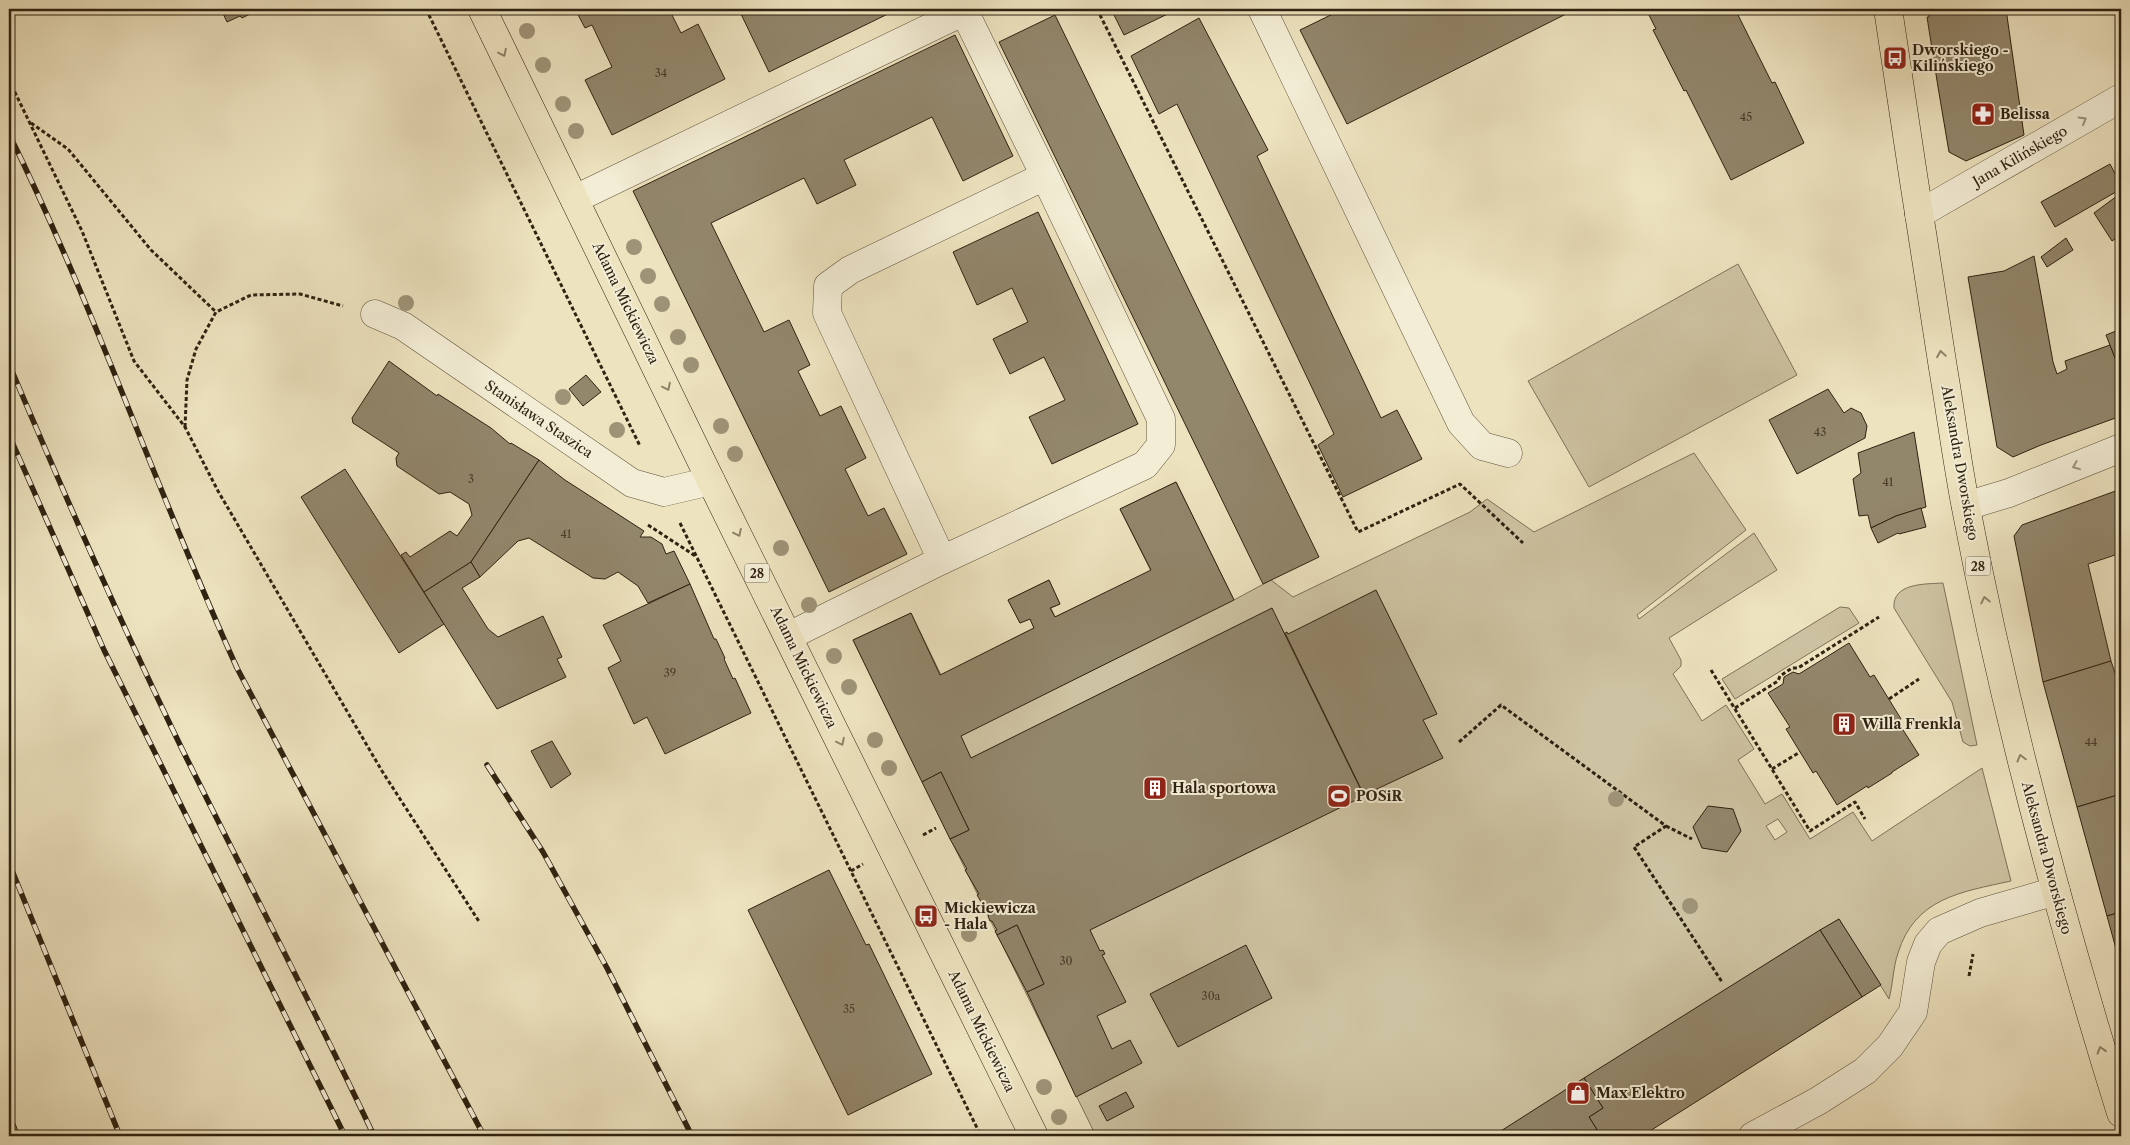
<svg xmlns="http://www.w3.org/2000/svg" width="2130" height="1145" font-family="'Libre Caslon Text',serif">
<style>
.green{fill:#cdc2a1;stroke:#7e7259;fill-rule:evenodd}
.building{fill:#92866b;stroke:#2f2211}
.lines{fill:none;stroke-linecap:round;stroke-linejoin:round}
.minor-casing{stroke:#5e523c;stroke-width:29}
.major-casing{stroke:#2f2211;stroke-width:29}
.path{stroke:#2f2211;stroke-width:3;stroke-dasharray:4 2.5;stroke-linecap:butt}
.minor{stroke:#f3edd5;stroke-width:28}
.major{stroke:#ede3bf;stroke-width:28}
.rail-casing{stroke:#2f2211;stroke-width:5.5}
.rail{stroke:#f3edd5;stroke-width:4;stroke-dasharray:11;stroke-linecap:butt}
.tree{fill:#9e9377}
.oneway{stroke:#8e8268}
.oneway2{stroke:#9b927d}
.labels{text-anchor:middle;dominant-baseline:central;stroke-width:4;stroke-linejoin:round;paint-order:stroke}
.number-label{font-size:11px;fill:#483b28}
.shield{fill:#f3edd5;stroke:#6a5f4c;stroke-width:1}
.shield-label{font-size:12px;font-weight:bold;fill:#2f2211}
.poi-label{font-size:14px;font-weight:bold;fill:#2f2211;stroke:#f3edd5;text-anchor:start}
.street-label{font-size:14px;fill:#2f2211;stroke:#f3edd5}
</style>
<rect width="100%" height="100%" fill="#ede3bf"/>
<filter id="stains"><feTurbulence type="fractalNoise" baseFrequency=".004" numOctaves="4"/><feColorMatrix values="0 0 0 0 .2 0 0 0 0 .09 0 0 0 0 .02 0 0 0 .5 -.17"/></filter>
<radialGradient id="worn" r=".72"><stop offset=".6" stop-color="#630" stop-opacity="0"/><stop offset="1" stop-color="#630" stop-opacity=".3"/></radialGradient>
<g class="green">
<path d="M1738 264 1797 375 1589 487 1528 381Z"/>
<path d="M1694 453 1746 530 1637 615 1639 619 1754 533 1777 570 1669 638 1681 660V666L1673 674 1702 721 1726 705 1754 749 1738 760 1765 804 1782 794 1810 839 1853 812 1872 841 1982 768 2011 881C1961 892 1915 898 1898 953 1893 968 1893 984 1889 999L1839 919 1495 1136H1096L853 640 911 613 941 675 1034 628 1030 619 1020 623 1008 600 1049 580 1060 604 1051 608 1055 617 1151 571 1120 509 1176 482 1234 600 1271 580 1293 597 1470 512 1487 499 1534 532ZM1778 819 1787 832 1775 840 1766 826Z"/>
<path d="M1943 583 1977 745 1970 746 1963 742 1952 702 1894 608C1892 583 1925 584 1943 583Z"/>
<path d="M1840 607 1849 608 1859 623 1735 699 1722 679Z"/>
</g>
<g class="building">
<path d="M221 9H260L242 18 240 16 227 22Z"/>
<path d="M575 9H669L681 33 698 24 725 79 612 135 585 80 612 67 592 25 585 28Z"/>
<path d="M747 9H898L769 72 740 12Z"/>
<path d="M1111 9H1178L1124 35Z"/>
<path d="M1343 9H1576L1347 124 1300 30Z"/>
<path d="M1646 9H1735L1772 83 1775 82 1804 143 1731 180 1686 90 1684 91 1653 30 1656 29Z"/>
<path d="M1928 9H2006L2024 135 1966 161 1949 152 1938 87 1927 17H1929Z"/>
<path d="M1055 15 1319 557 1263 584 999 42Z"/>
<path d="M1199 18 1268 150 1257 156 1381 418 1397 410 1422 459 1343 497 1318 445 1334 434 1177 104 1159 114 1131 56Z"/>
<path d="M955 35 1013 156 963 181 932 117 844 160 856 185 817 204 804 178 711 223 764 332 789 320 810 365 798 371 820 416 841 406 866 458 845 469 868 516 884 508 907 554 829 592 633 191Z"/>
<path d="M2110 164 2121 185V189L2055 227 2041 202Z"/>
<path d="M2121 164V177L2115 167Z"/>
<path d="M2121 193V235L2112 241 2094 213Z"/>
<path d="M1038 212 1138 424 1052 464 1029 417 1065 400 1044 357 1010 374 993 339 1028 322 1012 288 977 305 953 252Z"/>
<path d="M2066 238 2073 250 2047 267 2041 257Z"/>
<path d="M2034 256 2053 362 2057 374 2067 369 2065 361 2110 345 2121 373V416L2041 445 2013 457 1997 447 1968 277 2004 271Z"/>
<path d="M2121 329V373L2106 335Z"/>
<path d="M389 361 437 396 438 394 491 428 510 444 511 443 539 460 471 562 424 592 401 555 406 552 410 557 450 531 457 536 472 515 469 504 450 492 439 494 397 466 396 458 399 453 353 423 352 418Z"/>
<path d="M586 375 601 392 583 406 569 389Z"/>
<path d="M1828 389 1844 413 1851 408 1861 413 1867 426 1865 438 1797 474 1769 420Z"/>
<path d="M1914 432 1926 507 1896 516 1871 528 1868 515 1859 516 1853 479 1861 473 1858 453Z"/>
<path d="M539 460 565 480 644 531 640 537H651L662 544 666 554 674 551 690 584 648 603 638 586 618 572 605 579 593 578 529 538 518 541 480 577 471 562Z"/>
<path d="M345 469 444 624 399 653 301 497Z"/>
<path d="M1176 482 1234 600 961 736 971 758 1272 608 1364 796 1090 930 1100 951 1103 950 1105 954 1102 955 1126 1002 1097 1016 1112 1049 1130 1040 1142 1063 1076 1097 1027 992 1044 984 1017 925 997 935 995 931 997 930 992 921H990L988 916 989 915 977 895 979 894 965 870 967 869 950 839 969 830 941 772 922 782 853 640 911 613 940 675 1034 628 1030 619 1020 623 1008 600 1049 580 1060 604 1050 608 1055 617 1151 570 1120 509Z"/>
<path d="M2121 489V553L2088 564 2111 661 2043 682 2014 536 2022 525Z"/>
<path d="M1921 508 1926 527 1899 534 1898 533 1878 543 1871 528 1896 516Z"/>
<path d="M471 562 480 577 462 588 488 629 498 637 543 616 562 657 557 659 566 677 497 709 424 592Z"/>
<path d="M690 584 714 639H716L725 658 724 659 733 679 735 678 751 713 665 754 647 717 634 724 608 668 621 661 603 625Z"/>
<path d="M1376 590 1437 714 1423 720 1443 758 1364 795 1285 633 1287 632 1288 634Z"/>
<path d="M1849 643 1870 677 1874 675 1901 719 1898 722 1919 755 1892 772V773L1868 788 1867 786 1837 805 1816 771 1813 773 1786 729 1790 727 1768 693 1783 684 1784 677 1793 672 1799 674Z"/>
<path d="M2111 661 2117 679 2121 678V794L2077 807 2043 682Z"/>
<path d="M552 741 571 774 551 788 531 751Z"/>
<path d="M941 772 969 830 950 839 922 782Z"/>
<path d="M2121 794V912L2107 916 2077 807Z"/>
<path d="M1708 806 1733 809 1741 831 1727 852 1702 848 1693 827Z"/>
<path d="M829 870 866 945 869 944 932 1074 848 1115 748 910Z"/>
<path d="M2121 912V967L2107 916Z"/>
<path d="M1839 919 1881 985 1862 997 1820 930Z"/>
<path d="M1017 925 1044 984 1027 992 997 935Z"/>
<path d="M1820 930 1862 997 1642 1136H1601L1589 1117 1603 1108 1584 1078Z"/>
<path d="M1246 945 1272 998 1178 1047 1150 994Z"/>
<path d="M1584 1078 1603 1108 1589 1117 1601 1136H1493Z"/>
<path d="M1126 1092 1134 1107 1107 1121 1099 1106Z"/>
<path d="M9 1109 20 1136H9Z"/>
</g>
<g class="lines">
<g class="minor-casing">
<g id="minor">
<path d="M1262 9 1461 423 1482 446 1508 453"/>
<path d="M964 11 1045 176 1161 419V445L1145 465 942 560 827 313 828 286 850 270 1045 176"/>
<path d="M575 199 969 9"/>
<path d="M1919 214 2121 98"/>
<path d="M375 314 403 326 632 483 664 492 711 481"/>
<path d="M1966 506 2009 493 2121 448"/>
<path d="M789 636 942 560"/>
<path d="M1753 1136 1818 1101 1865 1071 1890 1046 1913 1012 1921 962 1928 944 1939 931 1980 913 2056 891"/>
</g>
</g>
<g class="major-casing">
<g id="major">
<path d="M482 9 711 481 1034 1136"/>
<path d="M1888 9C1906 129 1924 248 1943 368 1951 415 1957 462 1966 508 2005 713 2059 914 2121 1113"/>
</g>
</g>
<g class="path">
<path d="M426 9 640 446"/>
<path d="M1097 9 1358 532 1460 484 1523 543"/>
<path d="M9 80 82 231 134 361 185 427 218 491 382 771 480 923"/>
<path d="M31 123 68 149 151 250 216 312"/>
<path d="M185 427 187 380 196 349 216 312 251 295 300 294 343 306"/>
<path d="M680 523 981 1136"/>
<path d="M648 525 697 557"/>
<path d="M1711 670 1810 831 1855 802 1865 819"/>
<path d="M1889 699 1919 679"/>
<path d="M1735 708 1778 681 1780 676 1792 668H1798L1879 617"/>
<path d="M1459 742 1501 705 1666 826 1634 847 1722 982"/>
<path d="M1772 769 1800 752"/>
<path d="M1666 826 1692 839"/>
<path d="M923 835 936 828"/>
<path d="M851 871 863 864"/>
<path d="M1969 976 1973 954"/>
</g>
<use href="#minor" class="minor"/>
<use href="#major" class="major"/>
<g class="rail-casing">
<g id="rail">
<path d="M9 134C95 308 157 492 237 668L484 1136"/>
<path d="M9 364C64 494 121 624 183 751 247 880 313 1006 374 1136"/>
<path d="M9 435 104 650 345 1136"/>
<path d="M487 765 543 852 607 968 692 1136"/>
<path d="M9 863 120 1136"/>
</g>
</g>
<use href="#rail" class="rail"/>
</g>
<g class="tree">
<circle cx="527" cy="31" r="8"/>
<circle cx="543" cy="65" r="8"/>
<circle cx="563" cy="104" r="8"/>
<circle cx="576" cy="131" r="8"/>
<circle cx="634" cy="247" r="8"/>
<circle cx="648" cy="276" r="8"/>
<circle cx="406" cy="303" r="8"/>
<circle cx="662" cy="304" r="8"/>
<circle cx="678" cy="337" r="8"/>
<circle cx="691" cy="365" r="8"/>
<circle cx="563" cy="397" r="8"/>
<circle cx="721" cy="426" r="8"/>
<circle cx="617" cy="430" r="8"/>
<circle cx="735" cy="454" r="8"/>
<circle cx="781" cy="548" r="8"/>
<circle cx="809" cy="605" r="8"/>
<circle cx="834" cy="656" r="8"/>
<circle cx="849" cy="687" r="8"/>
<circle cx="875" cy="740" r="8"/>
<circle cx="889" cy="768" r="8"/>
<circle cx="1616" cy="799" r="8"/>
<circle cx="1690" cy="906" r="8"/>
<circle cx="969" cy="934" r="8"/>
<circle cx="1044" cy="1087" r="8"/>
<circle cx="1059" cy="1117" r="8"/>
</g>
<defs><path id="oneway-chevron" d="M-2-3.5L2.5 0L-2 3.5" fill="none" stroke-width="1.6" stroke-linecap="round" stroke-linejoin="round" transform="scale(1.25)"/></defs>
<g class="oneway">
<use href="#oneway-chevron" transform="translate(503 53) rotate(64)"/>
<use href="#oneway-chevron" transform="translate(1941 354) rotate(-99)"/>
<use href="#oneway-chevron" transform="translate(667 387) rotate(64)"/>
<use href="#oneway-chevron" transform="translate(738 533) rotate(64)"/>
<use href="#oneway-chevron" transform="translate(1985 600) rotate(-102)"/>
<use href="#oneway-chevron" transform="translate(841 742) rotate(64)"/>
<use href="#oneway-chevron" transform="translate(2021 758) rotate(-105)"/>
<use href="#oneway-chevron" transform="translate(2101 1050) rotate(-107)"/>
</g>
<g class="oneway2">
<use href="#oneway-chevron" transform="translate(2083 120) rotate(-30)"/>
<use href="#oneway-chevron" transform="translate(2076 466) rotate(158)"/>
</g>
<defs>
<g id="bus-square" transform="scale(1.25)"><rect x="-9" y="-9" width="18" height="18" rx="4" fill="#8f2418" stroke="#f3edd5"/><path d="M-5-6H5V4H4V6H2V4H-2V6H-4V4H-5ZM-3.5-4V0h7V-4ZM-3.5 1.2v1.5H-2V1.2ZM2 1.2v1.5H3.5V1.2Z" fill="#fff"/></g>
<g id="pharmacy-square" transform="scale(1.25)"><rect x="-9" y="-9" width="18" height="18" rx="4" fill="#8f2418" stroke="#f3edd5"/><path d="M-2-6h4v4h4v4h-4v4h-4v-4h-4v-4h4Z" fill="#fff"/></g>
<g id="building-square" transform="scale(1.25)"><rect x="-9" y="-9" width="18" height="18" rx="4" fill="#8f2418" stroke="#f3edd5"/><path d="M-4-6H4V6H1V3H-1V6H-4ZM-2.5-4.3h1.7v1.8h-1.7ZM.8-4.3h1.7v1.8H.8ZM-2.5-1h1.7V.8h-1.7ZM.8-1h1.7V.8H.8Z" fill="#fff"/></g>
<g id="stadium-square" transform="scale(1.25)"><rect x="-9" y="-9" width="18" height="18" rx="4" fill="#8f2418" stroke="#f3edd5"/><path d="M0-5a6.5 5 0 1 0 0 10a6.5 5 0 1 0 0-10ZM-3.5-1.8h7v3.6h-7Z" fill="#fff"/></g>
<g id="shop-square" transform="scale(1.25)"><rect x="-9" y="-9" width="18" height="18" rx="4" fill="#8f2418" stroke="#f3edd5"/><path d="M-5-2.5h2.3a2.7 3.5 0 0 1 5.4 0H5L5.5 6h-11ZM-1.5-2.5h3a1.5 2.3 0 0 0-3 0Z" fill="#fff"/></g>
</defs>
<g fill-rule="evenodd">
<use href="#bus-square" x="1895" y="58"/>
<use href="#pharmacy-square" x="1983" y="114"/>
<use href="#building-square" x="1844" y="724"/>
<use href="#building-square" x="1155" y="788"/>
<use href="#stadium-square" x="1339" y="796"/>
<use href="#bus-square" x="926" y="916"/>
<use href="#shop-square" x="1578" y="1093"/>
</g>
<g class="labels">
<g class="number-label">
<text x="661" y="73">34</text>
<text x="1746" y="117">45</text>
<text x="1820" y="432">43</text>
<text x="471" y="479">3</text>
<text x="1888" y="482">41</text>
<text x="566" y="534">41</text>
<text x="670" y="673">39</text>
<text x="2091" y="742">44</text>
<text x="1066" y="961">30</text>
<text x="1211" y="996">30a</text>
<text x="849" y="1009">35</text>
</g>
<g class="shield">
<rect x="1965.5" y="556.5" width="25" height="19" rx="4"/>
<rect x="744.5" y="563.5" width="25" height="19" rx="4"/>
</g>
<g class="shield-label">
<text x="1978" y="566">28</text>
<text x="757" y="573">28</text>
</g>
<g class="poi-label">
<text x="1912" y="50">Dworskiego -<tspan x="1912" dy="16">Kilińskiego</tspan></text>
<text x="2000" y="114">Belissa</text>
<text x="1862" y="724">Willa Frenkla</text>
<text x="1172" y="788">Hala sportowa</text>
<text x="1356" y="796">POSiR</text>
<text x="944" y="908">Mickiewicza<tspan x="944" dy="16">- Hala</tspan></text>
<text x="1596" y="1093">Max Elektro</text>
</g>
<g class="street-label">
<text transform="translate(2020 156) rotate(-30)">Jana Kilińskiego</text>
<text transform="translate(626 303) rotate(64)">Adama Mickiewicza</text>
<text transform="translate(539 419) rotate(34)">Stanisława Staszica</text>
<text transform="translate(1960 463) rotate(80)">Aleksandra Dworskiego</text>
<text transform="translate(804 667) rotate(64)">Adama Mickiewicza</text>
<text transform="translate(2047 858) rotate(75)">Aleksandra Dworskiego</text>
<text transform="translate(982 1031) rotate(64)">Adama Mickiewicza</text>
</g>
</g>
<rect width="2130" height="1145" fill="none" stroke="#ede3bf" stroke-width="30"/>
<rect x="10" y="10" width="2110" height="1125" fill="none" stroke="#2f2211" stroke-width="2.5"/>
<rect x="15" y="15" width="2100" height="1115" fill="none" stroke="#2f2211"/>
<rect width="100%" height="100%" filter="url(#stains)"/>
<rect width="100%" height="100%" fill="url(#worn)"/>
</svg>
